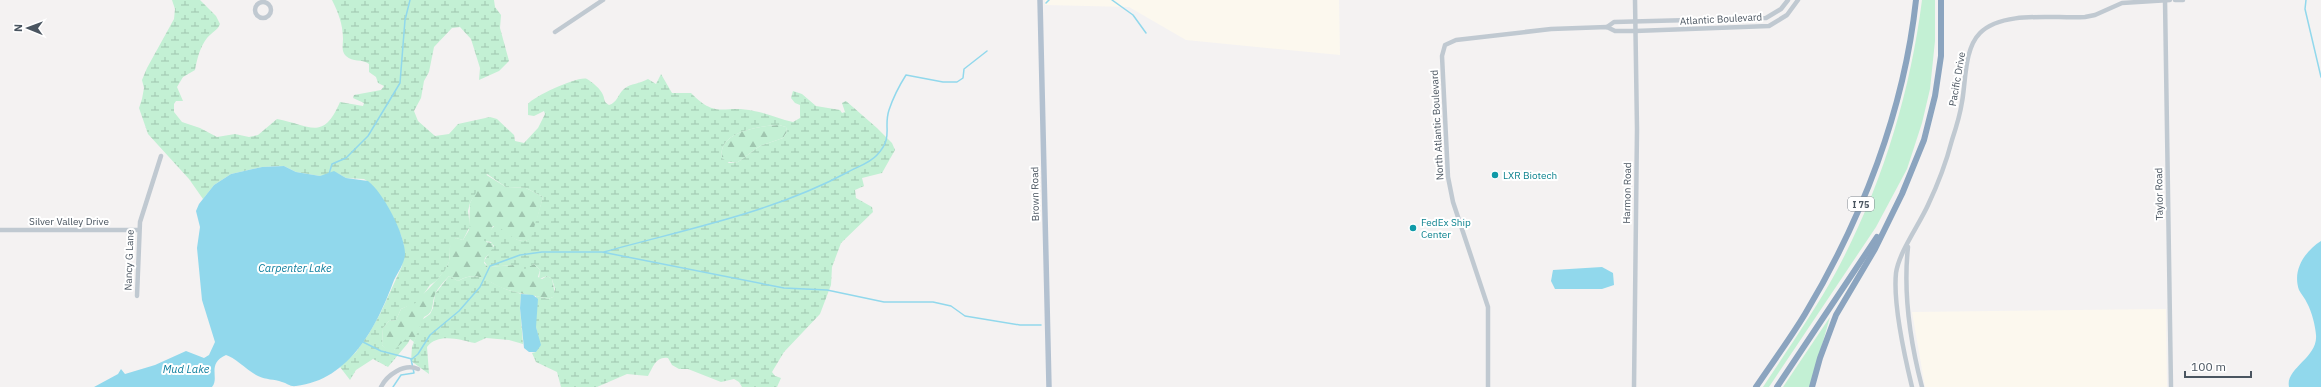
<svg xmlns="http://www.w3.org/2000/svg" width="2321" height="387" font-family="'IBM Plex Sans',sans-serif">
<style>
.commercial{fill:#fcf8ee}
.green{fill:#c3f0d4}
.forest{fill:url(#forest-firs)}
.wetland{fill:url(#wetland-marsh);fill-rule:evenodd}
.water{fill:#91d8ec}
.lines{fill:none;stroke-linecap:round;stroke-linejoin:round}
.stream{stroke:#91d8ec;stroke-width:1.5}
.minor{stroke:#c0c9d1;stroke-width:4.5}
.major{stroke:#b3c1d0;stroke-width:5.5}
.highway{stroke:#8ba4bf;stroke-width:6}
.culture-dot{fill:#0f9aa8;stroke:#fff;stroke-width:1.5}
.labels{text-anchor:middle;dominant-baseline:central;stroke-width:4;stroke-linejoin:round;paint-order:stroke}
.shield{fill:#fff;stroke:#808890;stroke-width:1}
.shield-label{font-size:9px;font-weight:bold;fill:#4a5560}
.street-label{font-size:10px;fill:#4a5560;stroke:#fff}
.culture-label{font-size:10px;fill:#0d838f;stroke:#fff;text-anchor:start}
.water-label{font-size:11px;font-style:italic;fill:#0f7f9e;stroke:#fff}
</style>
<defs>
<pattern id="forest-firs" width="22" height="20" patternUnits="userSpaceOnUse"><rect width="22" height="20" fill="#c3f0d4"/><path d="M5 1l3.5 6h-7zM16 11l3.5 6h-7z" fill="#a0c5af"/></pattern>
<pattern id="wetland-marsh" width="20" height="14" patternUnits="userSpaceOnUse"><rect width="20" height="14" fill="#c3f0d4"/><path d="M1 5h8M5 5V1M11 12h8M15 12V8" fill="none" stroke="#a0c5af"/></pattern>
</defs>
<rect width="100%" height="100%" fill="#f4f2f2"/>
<g class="commercial">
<path d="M1045 0H1339L1340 55 1186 40 1129 7 1045 5Z"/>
<path d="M2166 309 2167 387H1925L1912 312Z"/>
</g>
<g class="green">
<path d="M1922 0H1935V41L1930 89 1922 123 1907 169 1876 227 1769 387H1763C1788 349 1814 312 1836 272 1881 188 1910 95 1922 0Z"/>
<path d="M1830 317 1810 387H1783Z"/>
</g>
<g class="forest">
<path d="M779 125 786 127 787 132 783 138 760 146 738 162H726L722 158C717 131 761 126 779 125Z"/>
<path d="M485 174 506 187 526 188 543 197 532 238C519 247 506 233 496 226H493L486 242 492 243 494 249 485 258 484 263 488 267 513 265 527 267 534 264 540 270 538 277 542 279 547 276 552 279 555 294 553 297 548 299C534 295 519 294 505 289 487 283 479 269 458 281L449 276C445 281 437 288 435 295 431 305 435 312 424 317L414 342 410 339 394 350 388 351 382 345 383 328 389 321 396 320 401 309C416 304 441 278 448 264 452 255 445 248 456 238L463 240 469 230 470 203Z"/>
</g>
<g class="wetland">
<path d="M172 0H200L216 16 220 24C218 30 212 32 207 38 200 47 197 59 195 70L183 77 177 87 183 101H176L174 104V112L182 122 200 128 217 137 235 134 249 137 258 135 277 119C310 125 323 142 340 102L363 106 364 103 353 98 354 95 381 90 384 86 378 83 376 77 369 72V64C361 58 353 63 346 56 341 51 343 45 343 39 343 24 338 12 332 0H494L495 7 501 15 500 28 509 61 499 71 479 80 480 68 471 39 460 27 452 28 434 47 429 72 424 81 421 98 414 111 418 121 435 136 449 134 458 124 490 117 497 119 514 135 515 141 524 143 538 128 545 114 544 111 534 116 528 115V104C534 96 580 75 587 79 592 82 601 89 603 95 605 99 603 102 609 105 617 103 618 94 624 89 631 83 640 84 648 79L656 84 661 74 672 93H691C717 120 724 104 754 111 767 113 779 119 793 122L800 118V105L795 103 791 98 793 91 802 94 816 106 840 110 842 113 845 112 842 103 846 101 877 128 892 143 895 150 882 173 862 178 864 186 855 190 856 198 872 207 873 212 841 243 832 267 831 285 820 314 784 352 772 372 775 376 781 378 777 387H742L739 382 734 379 721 382 688 369H679L672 365 668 358C656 356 653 367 648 376L627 374 597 387H561L557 372 536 362 532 353 536 352 539 341 536 327V296L548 299 553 297 555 289 552 279 547 276 539 279 540 270 534 264 525 269 513 265 488 267 484 261 494 246 491 242 484 241V238L495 225C506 230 518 248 531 238L543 197 526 188 506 187 487 174 470 203 468 211 470 226 463 240 456 238 450 247 449 262 445 270 436 281 430 285 418 302 401 309 396 320 389 321 383 328 382 345 388 350H394L407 338 410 339 408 343 388 367 373 359 356 370 350 380 340 367 356 352 368 335 380 314 402 266 404 246 401 235 381 197 370 183 364 179 346 178 337 173 320 176 296 172 284 166 262 167 231 174 214 185 203 199 189 179 148 134 139 108 142 99 144 88 142 80 147 68 174 19 175 9ZM779 125 786 127 787 132 783 138 760 146 738 162 729 163 722 158C717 131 761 126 779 125Z"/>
<path d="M449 276 458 281C479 270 485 281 503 288 509 291 515 291 521 294L520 308 523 344 509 340 486 338 475 343C461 340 438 332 427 347L429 374 411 361 412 347 422 320 430 314 433 308 435 294Z"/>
</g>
<g class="water">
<path d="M284 166 296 172 320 176 334 171 346 178 368 181C383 192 406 236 405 255 404 264 398 272 394 280 377 326 350 380 296 386 290 387 287 383 282 382 274 379 266 380 258 376 248 371 234 357 226 355 206 364 220 378 212 387H94L118 374 121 369 125 374 155 365 186 351 204 358 209 355 215 342 202 300 197 248 200 227 196 211 199 204 214 185 231 174 262 167Z"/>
<path d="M2321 241V387H2289C2285 368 2318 358 2316 335 2315 325 2312 312 2307 303 2305 298 2301 294 2299 290 2292 270 2305 251 2321 241Z"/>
<path d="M1602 267 1613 273 1614 285 1602 289H1555L1551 281 1553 270Z"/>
<path d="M521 294 533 295 538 299 536 327 541 345 536 352H529L524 348 520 308Z"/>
</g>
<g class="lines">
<g class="stream">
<path d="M1112 0 1133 15 1146 33"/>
<path d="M2306 0 2305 9 2321 77"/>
<path d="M1046 3 1049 0"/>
<path d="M329 174 332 164 346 158 368 136 400 83 405 20 410 0"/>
<path d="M604 252C686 229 772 213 848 172 857 167 870 163 877 155 894 137 883 128 889 110 893 98 899 86 906 75L943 82H957L963 78 964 69 987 51"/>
<path d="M363 342 381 351 412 359 418 354 430 335 459 311 480 287 490 266 520 255 542 252H602L784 288 827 290 884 302H933L951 306 965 316 1020 325H1041"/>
<path d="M393 387 401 375 414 373 411 359"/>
</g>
<g class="minor">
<path d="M2165 0 2171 387"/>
<path d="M2175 0H2183"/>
<circle cx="263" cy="10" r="8"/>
<path d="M1607 27 1614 22 1766 18 1781 9 1788 0"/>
<path d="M555 32 603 0"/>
<path d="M0 230H138"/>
<path d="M1908 247C1903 293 1910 341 1922 387"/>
<path d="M137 296 140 222 161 156"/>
<path d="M381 387C387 375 404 363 418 369"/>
<path d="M1488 387V307L1453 202 1448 177 1442 56 1445 45 1456 40 1551 29 1607 27 1615 31H1635L1769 26 1787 15 1798 0"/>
<path d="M1634 387 1637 129 1635 0"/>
<path d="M1912 387C1905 358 1893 302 1896 273 1899 252 1919 225 1928 205 1938 184 1946 163 1952 140 1956 128 1960 115 1962 102 1966 81 1964 49 1980 33 2003 10 2055 19 2085 17L2095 15 2122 3 2170 0"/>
</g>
<path class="major" d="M1040 0 1049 387"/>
<g class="highway">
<path d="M1756 387C1772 363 1790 339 1805 314 1862 219 1904 111 1916 0"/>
<path d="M1777 387 1877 237"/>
<path d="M1812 387 1820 358 1836 315 1875 249 1902 194 1924 140 1935 96 1941 56V0"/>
</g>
</g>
<g class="culture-dot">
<circle cx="1495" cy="175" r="4"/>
<circle cx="1413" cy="228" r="4"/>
</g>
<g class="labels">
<rect class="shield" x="1848" y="197" width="26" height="14" rx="3"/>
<g class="shield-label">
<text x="1861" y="204">I 75</text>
</g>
<g class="street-label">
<text transform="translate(1721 19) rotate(-3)">Atlantic Boulevard</text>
<text transform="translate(1957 79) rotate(-80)">Pacific Drive</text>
<text transform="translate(1437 125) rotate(-93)">North Atlantic Boulevard</text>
<text transform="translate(1627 193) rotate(-89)">Harmon Road</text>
<text transform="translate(1035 194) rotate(-91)">Brown Road</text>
<text transform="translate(2159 194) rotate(-91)">Taylor Road</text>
<text x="69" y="221">Silver Valley Drive</text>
<text transform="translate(129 260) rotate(-88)">Nancy G Lane</text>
</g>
<g class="culture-label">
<text x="1503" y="175">LXR Biotech</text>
<text x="1421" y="222">FedEx Ship<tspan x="1421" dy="12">Center</tspan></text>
</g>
<g class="water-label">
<text x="295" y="268">Carpenter Lake</text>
<text x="186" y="369">Mud Lake</text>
</g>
</g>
<g transform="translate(28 28) rotate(271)" stroke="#ffffff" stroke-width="3" paint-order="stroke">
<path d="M0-3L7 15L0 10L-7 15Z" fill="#4a5560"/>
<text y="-6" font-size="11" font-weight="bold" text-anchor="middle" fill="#4a5560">N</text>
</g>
<path d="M2185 371v6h66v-6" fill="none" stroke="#4a5560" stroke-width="2"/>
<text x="2191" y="371" font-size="12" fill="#4a5560" stroke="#ffffff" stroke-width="3" paint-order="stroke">100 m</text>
</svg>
